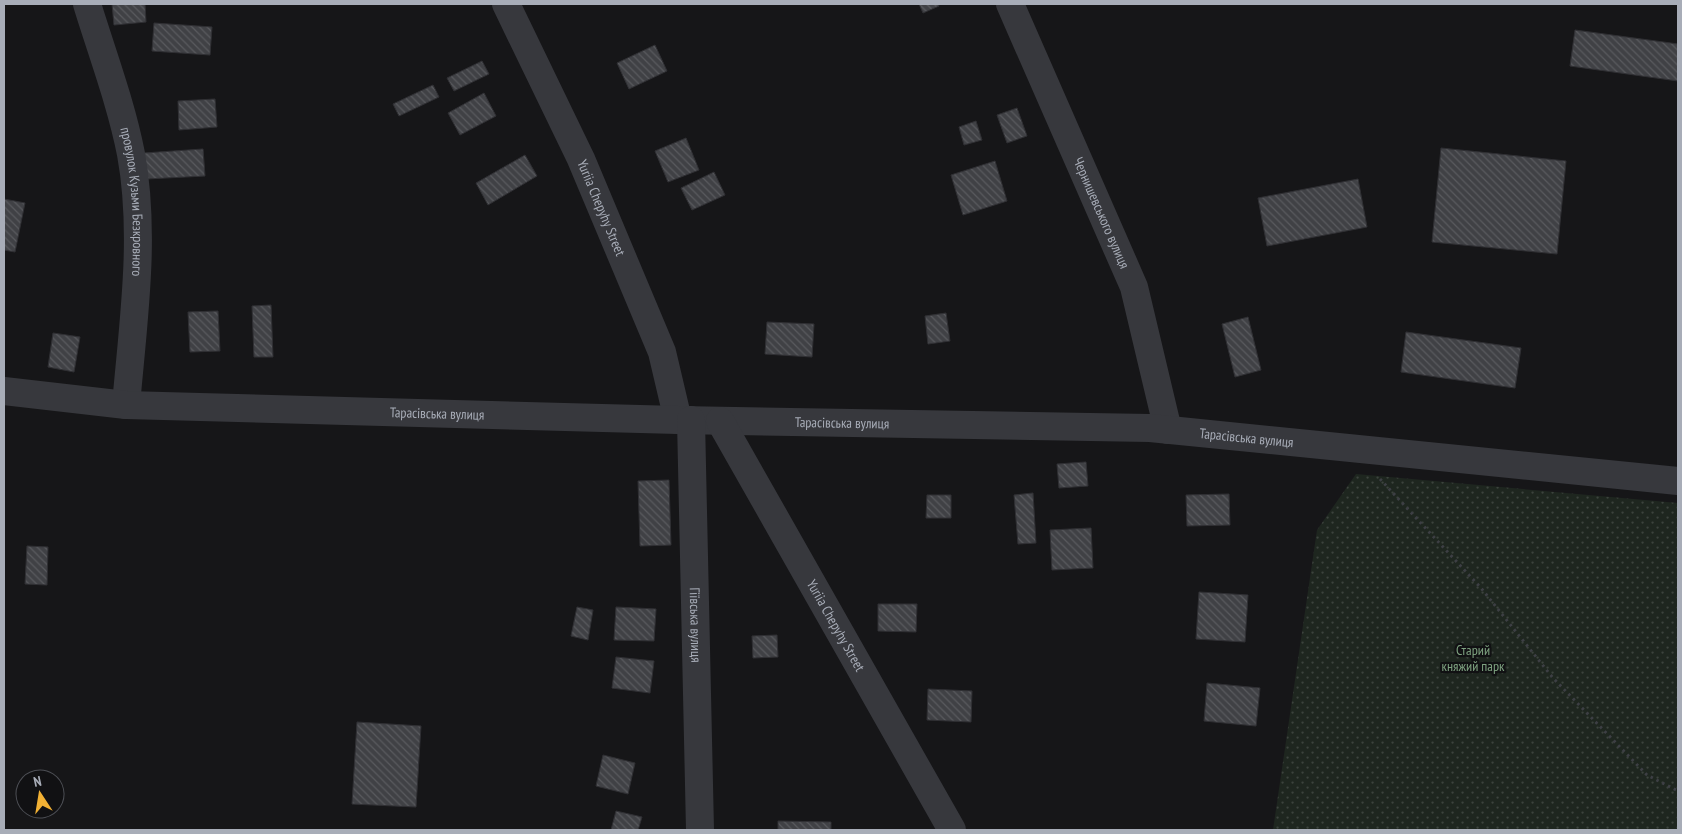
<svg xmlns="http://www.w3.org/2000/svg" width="1682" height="834" font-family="'PT Sans Narrow',sans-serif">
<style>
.park{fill:url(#park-dots)}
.building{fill:url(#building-back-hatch);stroke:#303034}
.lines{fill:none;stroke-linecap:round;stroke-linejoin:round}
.path{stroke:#3d3f44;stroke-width:3;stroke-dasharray:2.5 4;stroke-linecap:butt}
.minor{stroke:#37383d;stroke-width:28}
.labels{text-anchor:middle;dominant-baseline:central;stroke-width:4.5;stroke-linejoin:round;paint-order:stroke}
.street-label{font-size:14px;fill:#a8adb8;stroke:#111113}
.park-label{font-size:14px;fill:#7fa381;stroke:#111113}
</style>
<defs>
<pattern id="park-dots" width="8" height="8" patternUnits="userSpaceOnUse" patternTransform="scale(1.25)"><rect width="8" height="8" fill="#1e261f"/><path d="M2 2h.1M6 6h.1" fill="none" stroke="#3c433d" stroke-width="1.8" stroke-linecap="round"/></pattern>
<pattern id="building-back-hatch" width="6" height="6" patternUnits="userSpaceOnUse" patternTransform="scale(1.25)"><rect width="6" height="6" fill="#404145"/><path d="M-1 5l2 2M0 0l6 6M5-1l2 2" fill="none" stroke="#595a5e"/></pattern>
</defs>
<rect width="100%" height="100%" fill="#161618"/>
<path class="park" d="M1356 474 1678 503V830H1273L1317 530Z"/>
<g class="building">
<path d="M112 4H145L146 22 114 25Z"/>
<path d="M919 4H938L939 6 923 13Z"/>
<path d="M154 23 212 27 210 55 152 51Z"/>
<path d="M1575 30 1678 44V81L1570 66Z"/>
<path d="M655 45 667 71 629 89 617 63Z"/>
<path d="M482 61 489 74 454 91 447 78Z"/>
<path d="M433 85 439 97 399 116 393 104Z"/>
<path d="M484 93 496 116 460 135 448 113Z"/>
<path d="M215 99 217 127 179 130 178 101Z"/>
<path d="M1017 108 1027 136 1007 143 997 115Z"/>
<path d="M976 121 982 140 964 145 959 127Z"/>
<path d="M686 138 699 170 668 182 655 151Z"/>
<path d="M1441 148 1566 161 1557 254 1432 242Z"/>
<path d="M203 149 205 176 146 179 144 153Z"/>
<path d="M525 155 537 176 488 205 476 183Z"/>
<path d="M995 161 1007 201 963 215 951 175Z"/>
<path d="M714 172 725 195 692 210 681 188Z"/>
<path d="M1358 179 1367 227 1267 246 1258 198Z"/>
<path d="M4 199 25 203 15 252 4 250Z"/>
<path d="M271 305 273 357H254L252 306Z"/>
<path d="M218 311 220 351 190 352 188 312Z"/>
<path d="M946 313 950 341 928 344 925 316Z"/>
<path d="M1248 317 1261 370 1235 377 1222 324Z"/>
<path d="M767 322 814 324 812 357 765 354Z"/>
<path d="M1406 332 1521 348 1515 388 1401 372Z"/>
<path d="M53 333 80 337 74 372 48 367Z"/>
<path d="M1086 462 1088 486 1059 488 1057 464Z"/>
<path d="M669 480 671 545 640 546 638 481Z"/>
<path d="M1033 493 1036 543 1018 544 1014 495Z"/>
<path d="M1229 494 1230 525 1187 526 1186 495Z"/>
<path d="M927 495H951V518H926Z"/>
<path d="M1091 528 1093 568 1052 570 1050 530Z"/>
<path d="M27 546 48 547 47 585 25 584Z"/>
<path d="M1199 592 1248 595 1245 642 1196 639Z"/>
<path d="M878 604H917L916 632 878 631Z"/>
<path d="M577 607 593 610 588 640 571 636Z"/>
<path d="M616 607 656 609 654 641 614 640Z"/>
<path d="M777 635 778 657 753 658 752 636Z"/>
<path d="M616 657 654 661 650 693 612 688Z"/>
<path d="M1207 683 1260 688 1256 726 1204 721Z"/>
<path d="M928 689 972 691 971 722 927 720Z"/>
<path d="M357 722 421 726 416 807 352 804Z"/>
<path d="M603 755 635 763 628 794 596 786Z"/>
<path d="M616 811 642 817 638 830H611Z"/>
<path d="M778 821 831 822V830H778Z"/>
</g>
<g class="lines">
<path class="path" d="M1380 479 1481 588 1553 678 1647 775 1678 791"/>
<g class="minor">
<path id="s1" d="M87 4C102 53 121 103 131 154 146 236 133 323 126 405"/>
<path id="s2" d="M506 4 581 159 662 352 678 420"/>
<path id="s3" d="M1010 4 1134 287 1168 430"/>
<path id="s4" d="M4 391 126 405 678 420 1150 428 1678 481"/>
<path id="s5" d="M691 420 700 830"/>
<path id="s6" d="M720 421 952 830"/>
</g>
</g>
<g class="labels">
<g class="street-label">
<text stroke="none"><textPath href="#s1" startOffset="204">провулок Кузьми Безкровного</textPath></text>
<text stroke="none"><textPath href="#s2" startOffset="225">Yuriia Chepyhy Street</textPath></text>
<text stroke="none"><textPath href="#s3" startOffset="228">Чернишевського вулиця</textPath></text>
<text stroke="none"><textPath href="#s4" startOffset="434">Тарасівська вулиця</textPath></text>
<text stroke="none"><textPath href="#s4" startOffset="839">Тарасівська вулиця</textPath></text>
<text stroke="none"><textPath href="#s4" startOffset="1244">Тарасівська вулиця</textPath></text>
<text stroke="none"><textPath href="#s5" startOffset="205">Гіївська вулиця</textPath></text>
<text stroke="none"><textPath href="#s6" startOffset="235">Yuriia Chepyhy Street</textPath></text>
</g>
<g class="park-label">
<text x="1473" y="650">Старий<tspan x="1473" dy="16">княжий парк</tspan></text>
</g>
</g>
<rect width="1682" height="834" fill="none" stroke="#a8adb8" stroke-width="10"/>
<g transform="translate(40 794) rotate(348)"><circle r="24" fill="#111113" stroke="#4d4f55"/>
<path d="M0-4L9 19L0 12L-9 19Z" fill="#f2b134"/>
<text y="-8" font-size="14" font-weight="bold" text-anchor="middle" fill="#a8adb8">N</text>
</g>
</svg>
